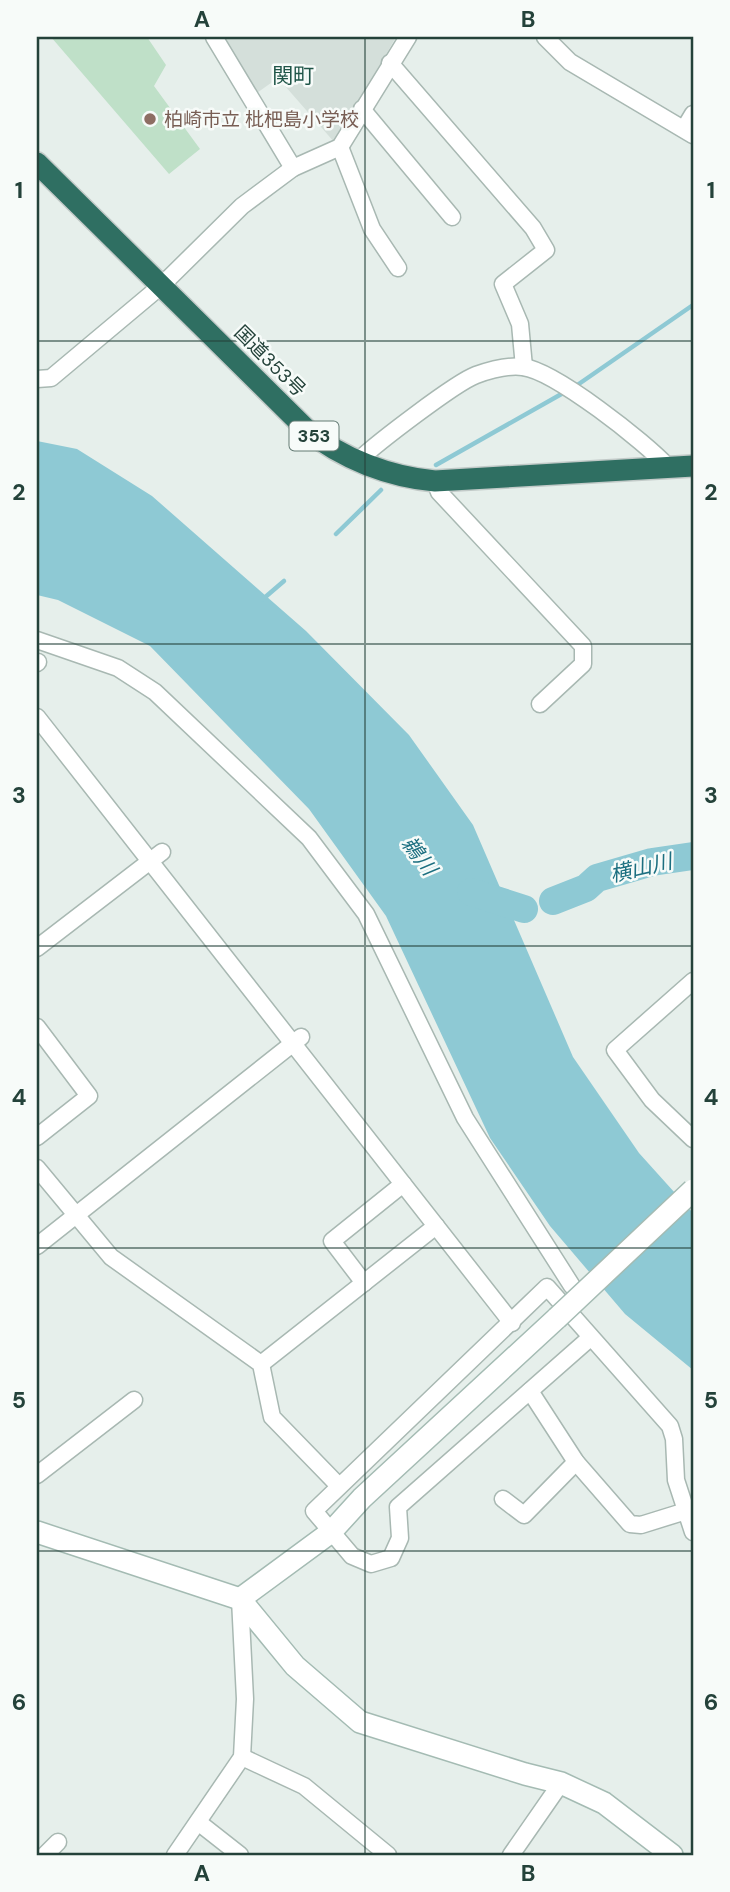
<svg xmlns="http://www.w3.org/2000/svg" width="730" height="1892" font-family="'DM Sans','Noto Sans JP',sans-serif">
<style>
.built{fill:#d4dfda}
.green{fill:#bfe0c8}
.water{fill:#8ec9d4}
.lines{fill:none;stroke-linecap:round;stroke-linejoin:round}
.stream{stroke:#8ec9d4;stroke-width:4.5}
.river{stroke:#8ec9d4;stroke-width:28}
.street-casing{stroke:#a8b8b2;stroke-width:19}
.secondary-casing{stroke:#a4bbb3;stroke-width:24}
.highway-casing{stroke:#c2cac8;stroke-width:24}
.street{stroke:#fff;stroke-width:16}
.secondary{stroke:#fff;stroke-width:21}
.highway{stroke:#2f6f62;stroke-width:21}
.secondary-bridge-casing{stroke:#a4bbb3;stroke-width:24;stroke-linecap:butt}
.secondary-bridge{stroke:#fff;stroke-width:21}
.grid{fill:none;stroke:#24423a;stroke-width:2;stroke-opacity:0.55}
.education-dot{fill:#8d6e63;stroke:#f7fbf9;stroke-width:2.5}
.labels{text-anchor:middle;dominant-baseline:central;stroke-width:5;stroke-linejoin:round;paint-order:stroke}
.shield{fill:#f7fbf9;stroke:#637a73;stroke-width:2}
.shield-label{font-size:18px;font-weight:bold;fill:#24423a}
.education-label{font-size:19px;fill:#785e54;stroke:#f7fbf9;text-anchor:start}
.street-label{font-size:19px;fill:#24423a;stroke:#f7fbf9}
.neighbourhood-label{font-size:21px;fill:#1f5548;stroke:#f7fbf9}
.water-label{font-size:21px;font-style:italic;fill:#1c6f80;stroke:#f7fbf9}
.neatline{fill:none;stroke:#24423a;stroke-width:2.5}
.grid-label{font-size:23px;text-anchor:middle;font-weight:bold;fill:#24423a}
</style>
<rect width="100%" height="100%" fill="#e6efeb"/>
<path class="built" d="M218 37H396L335 143 278 78 254 95Z"/>
<path class="green" d="M51 37H147L166 65 154 86 200 149 169 174Z"/>
<path class="water" d="M37 441 77 449 152 496 306 631 409 735 473 825 573 1057 639 1153 693 1213V1370L625 1314 550 1226 490 1138 386 916 309 809 150 646 58 600 37 595Z"/>
<g class="lines">
<g class="stream">
<path d="M573 388 693 305"/>
<path d="M436 465 565 392"/>
<path d="M336 534 381 490"/>
<path d="M263 599 284 581"/>
</g>
<g class="river">
<path d="M471 892 524 909"/>
<path d="M553 901 586 888 597 878 652 862 693 856"/>
</g>
<g class="street-casing">
<g id="street">
<path d="M214 37 293 168"/>
<path d="M545 37 570 62 693 135"/>
<path d="M390 63 533 228 546 250 503 284 520 324 524 367"/>
<path d="M362 109 452 217"/>
<path d="M684 129 693 114"/>
<path d="M340 147 372 229 398 268"/>
<path d="M37 379 51 378 162 285 242 206 293 168 340 147 408 37"/>
<path d="M359 460C377 443 455 383 476 375 490 370 508 365 523 367 555 371 645 442 668 467"/>
<path d="M435 481 439 492 583 646V664L540 704"/>
<path d="M37 640 118 668 155 692 309 838 366 914 465 1118 572 1286"/>
<path d="M37 663 38 662"/>
<path d="M37 717 512 1323"/>
<path d="M37 948 162 852"/>
<path d="M693 981 615 1050 652 1100 693 1139"/>
<path d="M37 1027 89 1096 37 1137"/>
<path d="M37 1168 111 1257 261 1364 272 1417 339 1486"/>
<path d="M37 1246 301 1037"/>
<path d="M364 1283 332 1241 403 1184"/>
<path d="M590 1338 398 1507 400 1538 391 1558 371 1564 352 1556 314 1511 547 1287 670 1426 674 1439 676 1480 693 1532"/>
<path d="M261 1364 436 1226"/>
<path d="M530 1391 576 1462 630 1524 641 1525 686 1511"/>
<path d="M37 1475 134 1400"/>
<path d="M503 1499 524 1515 576 1462"/>
<path d="M242 1757 304 1786 388 1855"/>
<path d="M198 1822 240 1855"/>
<path d="M45 1855 58 1842"/>
<path d="M175 1855 242 1757 245 1699 240 1599"/>
<path d="M511 1855 561 1783"/>
</g>
</g>
<g class="secondary-casing">
<g id="secondary">
<path d="M37 1532 240 1599 295 1666 360 1722 525 1774 561 1783 604 1803 672 1855"/>
<path d="M240 1599 331 1532 362 1498 557 1318"/>
</g>
</g>
<g class="highway-casing">
<path id="highway" d="M37 163 307 430C342 459 390 477 435 481L693 466"/>
</g>
<use href="#street" class="street"/>
<use href="#secondary" class="secondary"/>
<use href="#highway" class="highway"/>
<g class="secondary-bridge-casing">
<path id="secondary-bridge" d="M557 1318 693 1190"/>
</g>
<use href="#secondary-bridge" class="secondary-bridge"/>
</g>
<path class="grid" d="M365 37V1855M37 341H693M37 644H693M37 946H693M37 1248H693M37 1551H693"/>
<circle class="education-dot" cx="150" cy="119" r="7"/>
<g class="labels">
<rect class="shield" x="289.5" y="421.5" width="49" height="29" rx="5"/>
<g class="shield-label">
<text x="314" y="436">353</text>
</g>
<g class="education-label">
<text x="164" y="119">柏崎市立 枇杷島小学校</text>
</g>
<g class="street-label">
<text transform="translate(270 361) rotate(45)">国道353号</text>
</g>
<g class="neighbourhood-label">
<text x="293" y="76">関町</text>
</g>
<g class="water-label">
<text transform="translate(419 856) rotate(53)">鵜川</text>
<text transform="translate(641 868) rotate(-13)">横山川</text>
</g>
</g>
<rect width="730" height="1892" fill="none" stroke="#f7fbf9" stroke-width="77"/>
<rect x="38" y="38" width="654" height="1816" class="neatline"/>
<g class="grid-label">
<text x="202" y="27">A</text>
<text x="528" y="27">B</text>
<text x="19" y="198">1</text>
<text x="711" y="198">1</text>
<text x="19" y="500">2</text>
<text x="711" y="500">2</text>
<text x="19" y="803">3</text>
<text x="711" y="803">3</text>
<text x="19" y="1105">4</text>
<text x="711" y="1105">4</text>
<text x="19" y="1408">5</text>
<text x="711" y="1408">5</text>
<text x="19" y="1710">6</text>
<text x="711" y="1710">6</text>
<text x="202" y="1881">A</text>
<text x="528" y="1881">B</text>
</g>
</svg>
